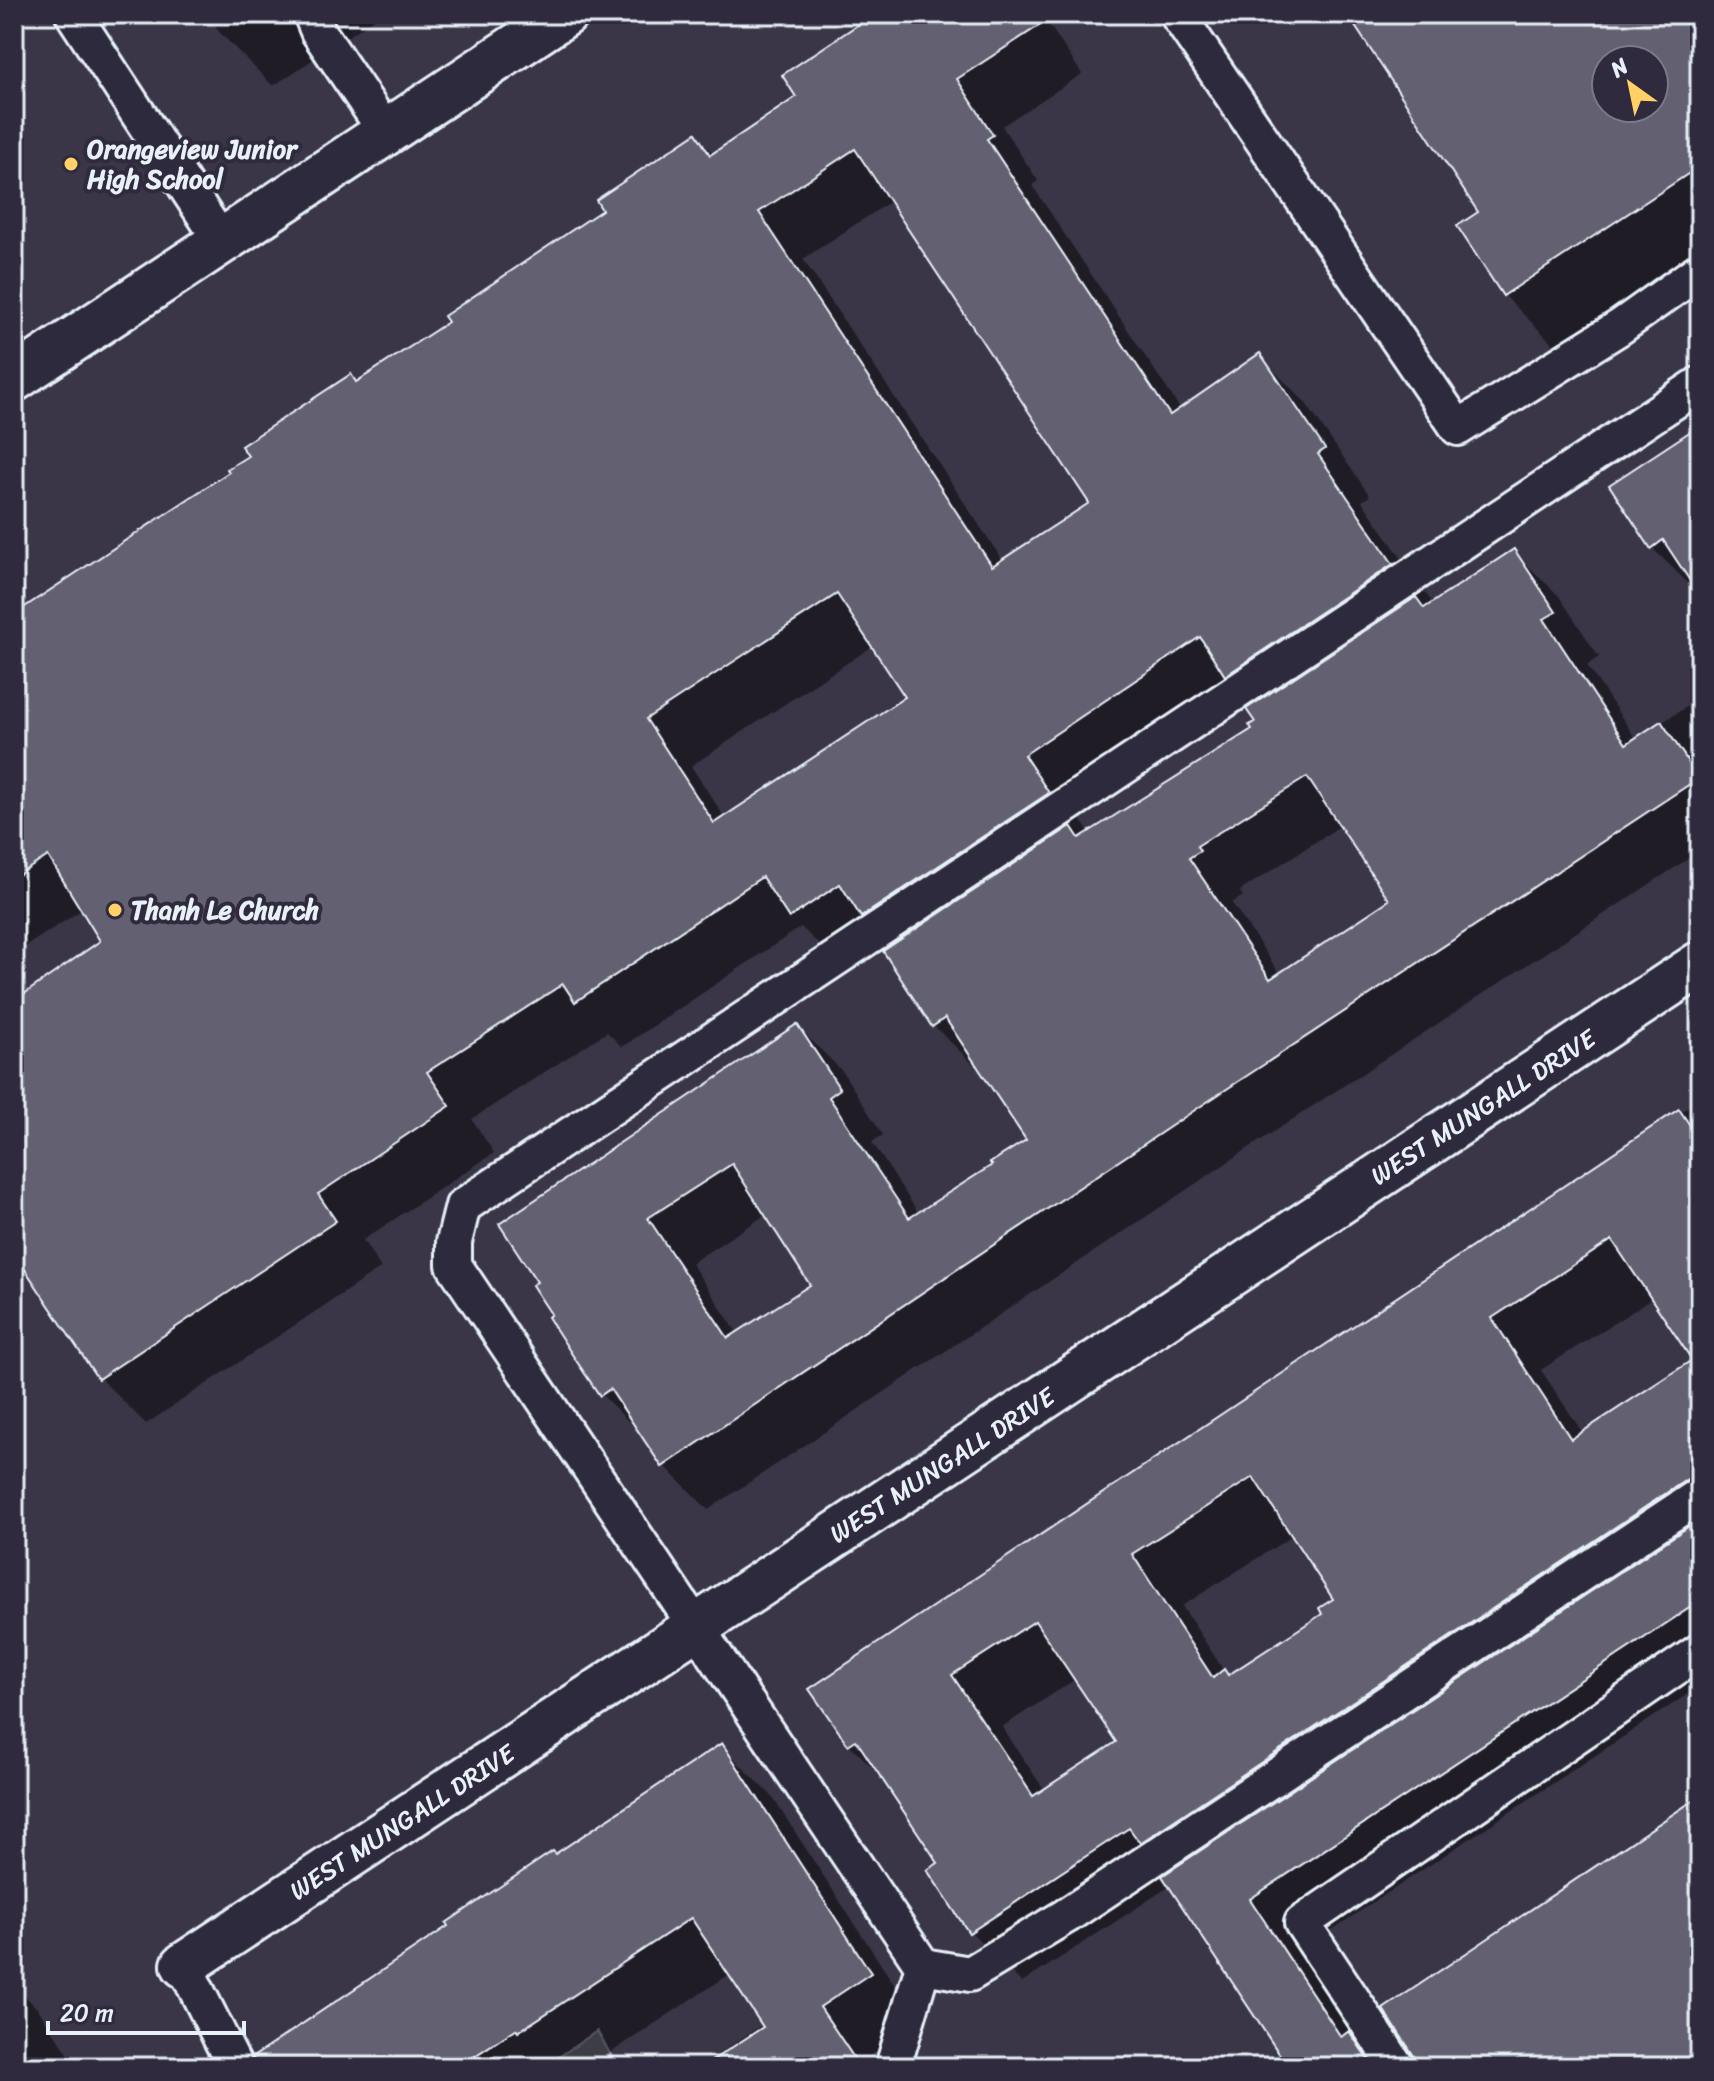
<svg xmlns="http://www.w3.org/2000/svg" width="1714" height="2081" font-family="Sriracha,sans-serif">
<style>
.water{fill:#737482;stroke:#a2a6b1;stroke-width:2}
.shadow{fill:#0007;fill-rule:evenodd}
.building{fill:#636171;stroke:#e8f1f8;stroke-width:2;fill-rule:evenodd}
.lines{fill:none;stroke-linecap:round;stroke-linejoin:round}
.lane-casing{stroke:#e8f1f8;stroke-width:40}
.street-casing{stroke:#e8f1f8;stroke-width:50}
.secondary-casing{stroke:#e8f1f8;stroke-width:50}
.lane{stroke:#2f2a3d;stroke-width:34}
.street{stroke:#2f2a3d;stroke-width:44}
.secondary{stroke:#2f2a3d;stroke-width:44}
.poi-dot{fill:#ffd166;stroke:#2f2a3d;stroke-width:3}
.labels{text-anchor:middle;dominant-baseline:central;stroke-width:8;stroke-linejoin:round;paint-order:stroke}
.poi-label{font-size:26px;font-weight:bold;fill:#e8f1f8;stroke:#2f2a3d;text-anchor:start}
.street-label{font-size:26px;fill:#e8f1f8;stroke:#2f2a3d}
</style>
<rect width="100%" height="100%" fill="#3a3648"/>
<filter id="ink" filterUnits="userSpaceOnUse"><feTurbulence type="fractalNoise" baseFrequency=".0125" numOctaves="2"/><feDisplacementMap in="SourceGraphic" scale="16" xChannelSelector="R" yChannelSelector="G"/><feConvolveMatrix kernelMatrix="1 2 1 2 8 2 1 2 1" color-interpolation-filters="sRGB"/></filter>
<g filter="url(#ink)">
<path class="water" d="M597 2031 615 2062 609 2067H544Z"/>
<g class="shadow">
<path d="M208 14H382L273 86 220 33Z"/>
<path d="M878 14H1042L1082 74 1002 126 1038 181 1032 185 1181 410 1259 356 1305 402 1370 496 1362 501 1434 605 1514 552 1559 596 1599 657 1587 665 1636 739 1700 698V851L1243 1152 708 1510 664 1465 646 1439 601 1394 550 1318 797 1026 842 1071 883 1135 872 1142 919 1214 1029 1140 981 1068 979 1070 934 1026 893 946 880 933 837 962 801 927 622 1047 607 1032 472 1119 494 1153 363 1240 381 1268 146 1424 100 1378 26 1267 14 1171V1003L103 942 83 909 14 954V649L232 472 357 383 450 322 605 211 696 136 715 155 799 98ZM891 201 1092 503 1003 561 803 259ZM873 646 908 698 725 818 691 766ZM1239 687 1257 705V722L1254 729 1090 834 1069 802ZM1343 827 1392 901 1280 974 1232 903 1243 896 1240 891 1337 828ZM767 1214 813 1286 738 1334 691 1263Z"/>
<path d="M1350 14H1700V259L1560 351 1504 295 1481 213ZM1606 60H1654V108H1606Z"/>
<path d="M1700 428V592H1697L1652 548Z"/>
<path d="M1700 1099V1686L1300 1951 1366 2051 1382 2067H1290L1170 1886 1022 1983 971 1932 930 1870 941 1864 885 1780 849 1744 812 1689ZM1653 1298 1695 1361 1583 1433 1541 1370ZM1294 1535 1336 1599 1325 1614 1228 1677 1182 1606ZM1076 1679 1119 1743 1045 1791 1002 1727Z"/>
<path d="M721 1746 771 1795 919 2023 868 2057 875 2067H699L763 2024 730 1974 589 2067H302L555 1856Z"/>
<path d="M14 1985 38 2009 68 2053 66 2067H14Z"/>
</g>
<g class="building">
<path d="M874 14H1057L957 79 993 135 987 139 1170 415 1260 353 1325 449 1318 454 1393 564 1225 676 1200 637 1024 755 1049 793 861 917 840 884 789 918 762 877 575 1002 563 984 427 1072 450 1106 318 1194 336 1221 98 1379 14 1253V1001L100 941 48 856 14 878V614L229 472 227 469 248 456 241 446 351 374 356 382 448 322 444 316 602 210 596 200 696 133 710 155 796 97 782 75ZM855 149 1089 503 992 566 759 212ZM837 594 905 697 714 823 646 719Z"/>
<path d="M1347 14H1700V166L1503 296 1457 226 1478 212ZM1606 60H1654V108H1606Z"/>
<path d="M1700 425V596L1663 540 1651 549 1609 485Z"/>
<path d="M1514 549 1556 612 1544 619 1626 744 1661 721 1699 778 1198 1108 662 1467 610 1389 600 1396 575 1359 548 1317 551 1314 532 1285 537 1282 499 1224 797 1024 840 1089 829 1097 909 1218 992 1165 990 1163 1026 1140 945 1018 932 1027 883 951 1071 826 1079 838 1252 729 1249 725 1255 722 1246 709 1416 597 1424 608ZM1307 777 1389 900 1270 979 1189 858 1200 851 1197 846ZM732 1164 810 1285 728 1338 648 1218Z"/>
<path d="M1679 1109 1700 1140V1475L1689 1478 1140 1843 1129 1828 969 1933 927 1870 938 1863 856 1740 848 1745 809 1689ZM1612 1240 1692 1360 1571 1439 1492 1318ZM1253 1477 1333 1599 1319 1608 1322 1614 1228 1675 1224 1669 1213 1678 1132 1554ZM1035 1621 1116 1742 1033 1796 952 1675Z"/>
<path d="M1700 1519V1601L1250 1899 1341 2037 1349 2031 1373 2067H1288L1162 1876Z"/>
<path d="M722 1743 871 1973 820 2007 860 2067H702L763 2027 691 1918 518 2032 516 2029 458 2067H255L253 2057 448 1926 446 1923 553 1851 555 1854Z"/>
<path d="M1700 1796V2067H1417L1414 2056 1383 2009Z"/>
</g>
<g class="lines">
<g class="lane-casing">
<g id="lane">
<path d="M73 14 222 242"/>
<path d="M311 14 318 31 386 132"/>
<path d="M1177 14 1458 428 1620 327 1700 270"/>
<path d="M1700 384 463 1206 454 1242V1265L923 1966 970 1974 1066 1916 1700 1495"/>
<path d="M184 1965 235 2067"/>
<path d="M893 2067 923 1966"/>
<path d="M1397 2067 1302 1923 1700 1651"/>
</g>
</g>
<g class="street-casing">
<path id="street" d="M184 1965 1700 964"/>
</g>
<g class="secondary-casing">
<path id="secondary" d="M14 379 565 14"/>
</g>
<use href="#lane" class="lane"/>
<use href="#street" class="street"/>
<use href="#secondary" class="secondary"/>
</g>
</g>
<g class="poi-dot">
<circle cx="71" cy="164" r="8"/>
<circle cx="115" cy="910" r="8"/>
</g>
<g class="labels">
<g class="poi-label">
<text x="87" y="149">Orangeview Junior<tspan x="87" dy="30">High School</tspan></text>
<text x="131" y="910">Thanh Le Church</text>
</g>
<g class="street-label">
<text transform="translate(1483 1107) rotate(-33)">WEST MUNGALL DRIVE</text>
<text transform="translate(942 1465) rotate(-33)">WEST MUNGALL DRIVE</text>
<text transform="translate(402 1822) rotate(-33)">WEST MUNGALL DRIVE</text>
</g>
</g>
<rect width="1714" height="2081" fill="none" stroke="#2f2a3d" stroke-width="48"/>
<rect x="24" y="24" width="1666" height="2033" fill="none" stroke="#e8f1f8" stroke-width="3" filter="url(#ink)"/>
<g transform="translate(1630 84) rotate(327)"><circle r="38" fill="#2f2a3d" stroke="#797a88" stroke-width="2"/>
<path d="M0-6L14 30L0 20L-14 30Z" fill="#ffd166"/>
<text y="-12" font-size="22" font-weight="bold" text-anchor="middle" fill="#e8f1f8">N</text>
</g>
<path d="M48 2021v12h196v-12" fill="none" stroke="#e8f1f8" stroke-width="4"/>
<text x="60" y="2021" font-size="24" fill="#e8f1f8" stroke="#2f2a3d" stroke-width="6" paint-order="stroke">20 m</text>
</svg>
